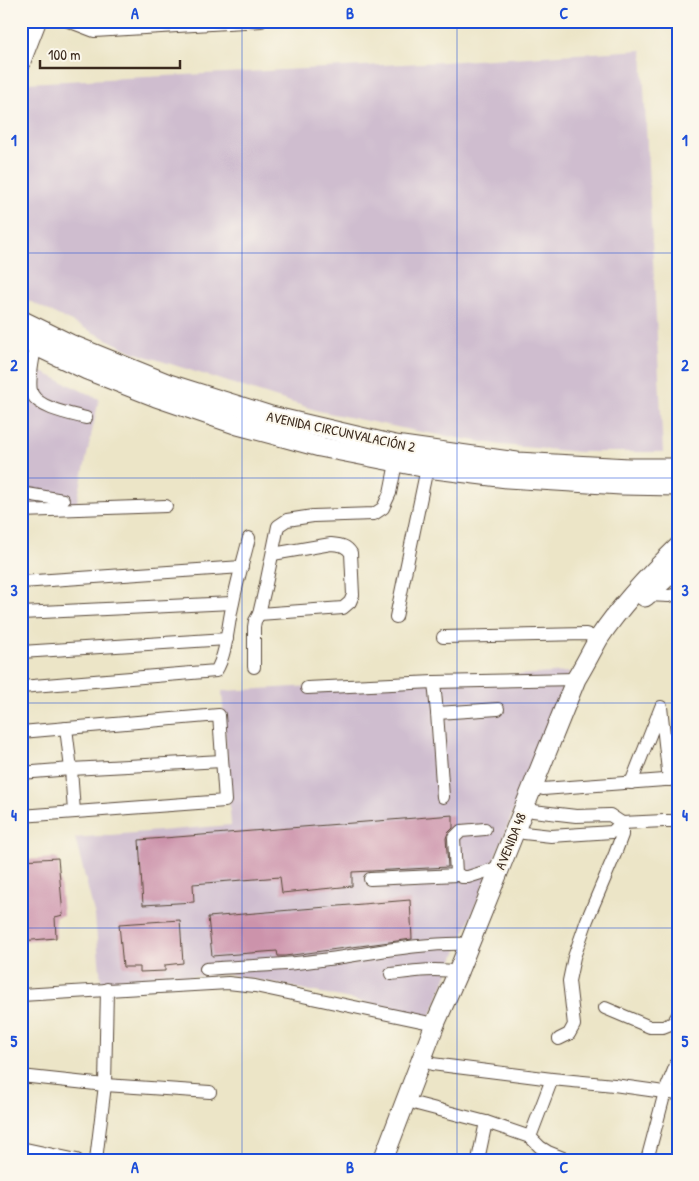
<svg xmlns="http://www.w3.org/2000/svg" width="699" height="1181" font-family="'Patrick Hand',sans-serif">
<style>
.industrial{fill:#cfbdcf}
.building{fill:#cc93ab}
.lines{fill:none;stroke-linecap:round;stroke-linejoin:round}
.minor-casing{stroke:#564637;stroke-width:14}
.major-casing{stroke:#564637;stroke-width:18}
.highway-casing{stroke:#564637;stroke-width:21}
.minor{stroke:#fff;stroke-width:12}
.major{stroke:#fff;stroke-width:16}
.highway{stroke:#fff;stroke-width:19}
.grid{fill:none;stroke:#1d4ed8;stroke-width:1;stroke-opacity:0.55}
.labels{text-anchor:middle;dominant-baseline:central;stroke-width:4;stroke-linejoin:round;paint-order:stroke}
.street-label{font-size:14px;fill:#3b2a1e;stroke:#fbf7ec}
.neatline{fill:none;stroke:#1d4ed8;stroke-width:2}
.grid-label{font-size:16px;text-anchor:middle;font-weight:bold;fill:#1d4ed8}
</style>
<rect width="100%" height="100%" fill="#fbf7ec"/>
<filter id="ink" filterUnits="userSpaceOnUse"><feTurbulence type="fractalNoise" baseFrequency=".02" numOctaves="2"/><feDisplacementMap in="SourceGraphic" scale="10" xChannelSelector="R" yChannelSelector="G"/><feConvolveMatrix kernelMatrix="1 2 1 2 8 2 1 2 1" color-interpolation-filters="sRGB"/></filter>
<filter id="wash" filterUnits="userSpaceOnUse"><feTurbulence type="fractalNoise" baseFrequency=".0096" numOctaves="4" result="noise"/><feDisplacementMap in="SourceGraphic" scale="20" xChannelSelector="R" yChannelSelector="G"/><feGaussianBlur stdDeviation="1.12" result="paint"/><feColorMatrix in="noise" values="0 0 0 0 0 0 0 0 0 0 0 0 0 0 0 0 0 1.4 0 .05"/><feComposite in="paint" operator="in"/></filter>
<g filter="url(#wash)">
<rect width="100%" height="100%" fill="#ece5c7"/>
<g class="industrial">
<path d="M642 50 663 452H580L501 445 416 431 319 411 133 352 21 297V102L27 83 443 62Z"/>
<path d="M21 362 99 399 75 511 21 512Z"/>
<path d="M570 672 430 1017 355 1000 228 974 101 982 95 916 75 838 231 825 222 691Z"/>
</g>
<g id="blocks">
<g class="building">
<path d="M453 815V828L448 833 446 838 448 867 352 872V886L282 893 280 877 193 884 194 902 143 905 139 840Z"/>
<path d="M58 858 63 915 55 917 56 938 21 941V860Z"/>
<path d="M410 900 412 939 285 956H278L277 951 212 956 208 917Z"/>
<path d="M180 920 183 963 165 965V971L140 972V967H123L119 924Z"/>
</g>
</g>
</g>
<g filter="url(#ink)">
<use href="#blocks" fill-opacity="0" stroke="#564637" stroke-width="1"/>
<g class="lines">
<g class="minor-casing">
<g id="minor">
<path d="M68 21 94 31 261 21"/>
<path d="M35 346C34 358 27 383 32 394 40 409 71 414 86 418"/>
<path d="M21 493 63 500"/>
<path d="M21 511 166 506"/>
<path d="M21 582 242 567"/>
<path d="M647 595 669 596 678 594"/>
<path d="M21 613 232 603"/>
<path d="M259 614 343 608 350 602 353 595 351 553C346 545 340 545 331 544L273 554"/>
<path d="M396 617 427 468"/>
<path d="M443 637 586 634 599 639"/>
<path d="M21 652 227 639"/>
<path d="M254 667V627L255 621 259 614 266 584 278 526 287 520 313 516 374 514 383 508 390 493 396 463"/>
<path d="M434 682 437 713 443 797"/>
<path d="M21 687 216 671C227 654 228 622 233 603 237 581 244 559 249 538"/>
<path d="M307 688 434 682 576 679"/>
<path d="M437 713 498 709"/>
<path d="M66 728 71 769 74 812"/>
<path d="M21 732 219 715 225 801 21 816"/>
<path d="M21 773 71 769 222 761"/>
<path d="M631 783 661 707 669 780"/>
<path d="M543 789 678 779"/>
<path d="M533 811 576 816 610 815 622 823 664 821H678"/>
<path d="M485 829 461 831 454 838 456 873 462 877H468L500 867"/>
<path d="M524 833 551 836 612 832 622 823"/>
<path d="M370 879 458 875"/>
<path d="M206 969C241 966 277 966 313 961 365 955 417 942 469 944"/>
<path d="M391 974C415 971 435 968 458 972"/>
<path d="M21 995 228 983 255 986 435 1024"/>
<path d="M605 1008 650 1027H663L673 1023 678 1015"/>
<path d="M559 1039 569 1034 574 1025 569 981 574 957 587 920 615 854 622 835V823"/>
<path d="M432 1064 552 1079 614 1085 678 1094"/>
<path d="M21 1076 105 1085 210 1092"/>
<path d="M417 1104 486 1122 530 1137 540 1147 548 1152 568 1160"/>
<path d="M530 1137 552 1079"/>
<path d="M21 1148 77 1160"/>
<path d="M96 1160 105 1085 107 989"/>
<path d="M478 1160 486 1122"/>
<path d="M647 1160 665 1092 678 1060"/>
</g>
</g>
<g class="major-casing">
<path id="major" d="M21 65 38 21"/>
</g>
<g class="highway-casing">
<g id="highway">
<path d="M21 320 70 344 169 384 271 416 395 445 517 462 629 468H678"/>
<path d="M21 339 87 370 156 397 238 425 320 447 427 468 507 478 621 485 678 486"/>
<path d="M645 597 678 567"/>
<path d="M383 1160 435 1024 458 972 576 679C584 666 591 652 599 638 621 605 649 575 678 547"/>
</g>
</g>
<use href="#minor" class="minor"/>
<use href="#major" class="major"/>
<use href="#highway" class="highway"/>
</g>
</g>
<path class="grid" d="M242 21V1160M457 21V1160M21 253H678M21 478H678M21 703H678M21 928H678"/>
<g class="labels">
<g class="street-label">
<text transform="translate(341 431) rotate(12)">AVENIDA CIRCUNVALACIÓN 2</text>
<text transform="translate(510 841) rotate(-68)">AVENIDA 48</text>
</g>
</g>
<rect width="699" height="1181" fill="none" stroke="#fbf7ec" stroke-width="55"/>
<path d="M40 60v8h140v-8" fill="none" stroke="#3b2a1e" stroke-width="2.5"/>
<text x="48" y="60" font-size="15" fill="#3b2a1e" stroke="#fbf7ec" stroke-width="4" paint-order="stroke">100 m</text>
<rect x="28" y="28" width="644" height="1126" class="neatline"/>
<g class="grid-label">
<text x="135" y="19">A</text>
<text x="350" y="19">B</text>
<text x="564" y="19">C</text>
<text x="14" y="146">1</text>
<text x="685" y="146">1</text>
<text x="14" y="371">2</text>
<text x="685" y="371">2</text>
<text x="14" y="596">3</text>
<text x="685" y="596">3</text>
<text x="14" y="821">4</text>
<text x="685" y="821">4</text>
<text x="14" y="1047">5</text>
<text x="685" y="1047">5</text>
<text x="135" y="1173">A</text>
<text x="350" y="1173">B</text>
<text x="564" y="1173">C</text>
</g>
</svg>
